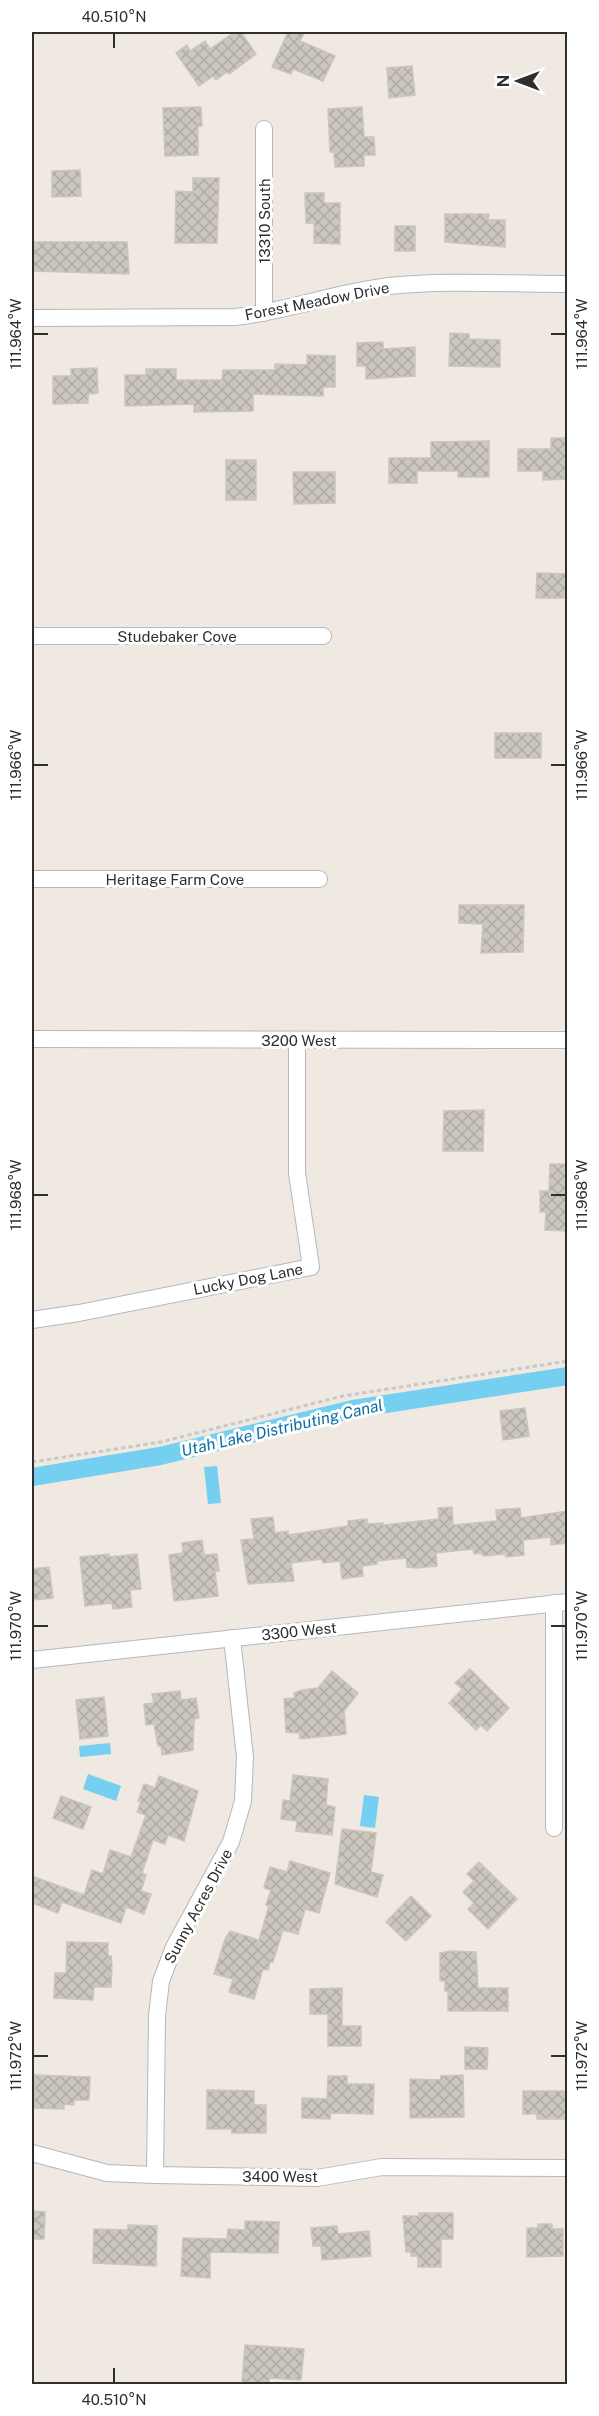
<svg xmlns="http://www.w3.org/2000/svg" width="599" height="2416" font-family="'Public Sans',sans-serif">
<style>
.water{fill:#75cff0}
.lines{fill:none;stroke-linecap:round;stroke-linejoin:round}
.canal{stroke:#75cff0;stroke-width:18}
.building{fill:url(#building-cross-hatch);stroke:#cbc5ba;stroke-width:1.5}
.street-casing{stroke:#b4b7c1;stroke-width:18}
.path{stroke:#c9c9c9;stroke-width:3;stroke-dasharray:4.5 3;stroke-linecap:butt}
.street{stroke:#fff;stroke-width:16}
.ticks{fill:none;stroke:#2e2e2e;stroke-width:2}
.labels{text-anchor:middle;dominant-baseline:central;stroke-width:6;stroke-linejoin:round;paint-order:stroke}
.street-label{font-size:15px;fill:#2e2e2e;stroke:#fff}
.water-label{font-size:16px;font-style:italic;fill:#0d6fa3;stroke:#fff}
.neatline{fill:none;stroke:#2e2e2e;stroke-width:2}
.ticks-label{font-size:15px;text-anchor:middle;fill:#2e2e2e}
</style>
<defs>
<pattern id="building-cross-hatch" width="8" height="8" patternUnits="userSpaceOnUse" patternTransform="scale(1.5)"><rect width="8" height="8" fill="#cbc7bf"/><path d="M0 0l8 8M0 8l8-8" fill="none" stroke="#afaba4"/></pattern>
</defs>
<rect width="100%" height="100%" fill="#efe9e1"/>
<g class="water">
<path d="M217 1466 221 1503 208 1504 204 1467Z"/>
<path d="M110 1743 111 1754 80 1757 79 1746Z"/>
<path d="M88 1774 121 1786 116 1801 83 1789Z"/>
<path d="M364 1795 379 1797 375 1828 360 1826Z"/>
</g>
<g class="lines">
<path class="canal" d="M32 1477 160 1456 353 1409 568 1376"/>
</g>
<g class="building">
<path d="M235 32H241L256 54 229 74 227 72 216 80 213 76 199 86 176 53 187 45 190 51 205 41 210 49Z"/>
<path d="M288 32H305L300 41 335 56 323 81 293 69 291 74 272 67Z"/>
<path d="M412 66 415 95 389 98 387 68Z"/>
<path d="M201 107 202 126H198V155L165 156 163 108Z"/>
<path d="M362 107 364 137H374L375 155H364V166L335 167 334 152H330L328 109Z"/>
<path d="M80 170 81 196 52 197V171Z"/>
<path d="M193 178H219L217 243H175L176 191 193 192Z"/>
<path d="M305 193H324V203H340V244L314 243V223H306Z"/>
<path d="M445 214H489L488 220H505V247L445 242Z"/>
<rect x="395" y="226" width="20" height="25"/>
<path d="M32 242H127L129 274 32 271Z"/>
<path d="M450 333 469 334V339L500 340V367L449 366Z"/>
<path d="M383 342V349L415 347V376L366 379V366H357V343Z"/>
<path d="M307 355 335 356V387H323V396L253 394V411L194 412V404L125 406V375H146V369H176V380H222L223 370H275V364L307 365Z"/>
<path d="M97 368 98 393 88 394V403L53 404V376H71V369Z"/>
<path d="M551 438H567V479L543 480V471H518V449H551Z"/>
<path d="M489 441V477H458V471H417V483H389V458H431V442Z"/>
<rect x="226" y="460" width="30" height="40"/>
<path d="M293 472H335V503L294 504Z"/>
<path d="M537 573 567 574V598H536Z"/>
<rect x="495" y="733" width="46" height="25"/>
<path d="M459 905H524L523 952 481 953 483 924 459 923Z"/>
<path d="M484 1110 483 1151H443L444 1111Z"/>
<path d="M550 1164H567V1231L545 1230 546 1212H540V1191H549Z"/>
<path d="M525 1408 529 1436 503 1440 500 1411Z"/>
<path d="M452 1507 453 1525 497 1521 496 1510 520 1508 521 1518 567 1511V1543L551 1545V1537L523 1540 524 1555 506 1557 505 1554 483 1556 481 1553 474 1554 473 1549 436 1553 437 1566 417 1568 407 1567 406 1558 377 1561V1564L362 1566 363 1576 342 1579 340 1561 323 1563 322 1559 291 1563 294 1581 248 1584 241 1540 254 1539 251 1519 273 1517 275 1533 288 1531V1535L348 1526V1521L367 1519V1524L383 1523V1525L439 1519 438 1508Z"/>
<path d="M202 1540 204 1555 217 1554 219 1571H215L218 1596 174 1601 169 1555 183 1553 182 1543Z"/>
<path d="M109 1554V1557L137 1554 141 1589 130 1590 132 1607 113 1609 112 1603 85 1606 80 1557Z"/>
<path d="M49 1567 53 1598 32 1600V1569Z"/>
<path d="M470 1669 509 1708 487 1731 481 1725 476 1730 449 1703 462 1689 455 1683Z"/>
<path d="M332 1671 358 1693 344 1711 346 1734 300 1739 299 1733 286 1732 284 1699 295 1698 294 1693 302 1690 318 1688Z"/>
<path d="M180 1691 181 1700 196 1698 199 1718 194 1719 193 1750 162 1755 161 1746H158L154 1724 146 1725 144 1704 154 1703 152 1694Z"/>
<path d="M104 1697 108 1736 80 1739 76 1700Z"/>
<path d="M293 1775 328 1779 326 1805 335 1807 332 1835 296 1831 297 1821 281 1819 283 1800 290 1801Z"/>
<path d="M159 1776 198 1791 184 1841 168 1835 165 1844 153 1840 142 1873 146 1875 141 1891 151 1894 144 1914 126 1907 121 1923 62 1902 58 1913 32 1903V1876L84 1895 92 1870 103 1874 110 1850 131 1857 146 1815 137 1812 141 1802 138 1801 144 1784 155 1788Z"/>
<path d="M61 1796 91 1807 83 1829 53 1818Z"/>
<path d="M342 1829 376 1833 371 1872 383 1875 377 1897 335 1884Z"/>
<path d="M290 1861 330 1873 319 1913 305 1909 298 1934 283 1930 273 1962H270L268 1970 263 1969 254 1999 229 1992 233 1979 214 1974 225 1939 230 1931 259 1940 269 1906 266 1905 271 1890 264 1888 270 1867 287 1872Z"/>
<path d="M479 1862 517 1899 488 1929 468 1909 474 1903 463 1892 474 1881 467 1874Z"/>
<path d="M411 1896 431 1916 406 1941 386 1922Z"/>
<path d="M67 1942 108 1943V1956H111L112 1965 111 1987H94L93 2000 54 1998 55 1973H66Z"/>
<path d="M450 1951 476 1952 478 1988H508V2011H448V1991H445V1981H440V1953Z"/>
<path d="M342 1988V2026H361V2046H328V2014H310V1989Z"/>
<path d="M465 2047 488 2048 487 2069H465Z"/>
<path d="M35 2075 90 2077 89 2100H74V2105L64 2104V2109L34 2108Z"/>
<path d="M463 2075 464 2117 410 2118V2079L440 2080 441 2076Z"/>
<path d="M328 2076H347V2084H374L373 2114 331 2113 330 2119 302 2118V2098L327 2099Z"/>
<path d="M207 2090 254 2091V2105H266V2133H232V2129H207Z"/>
<path d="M523 2091H567V2119H537V2114H523Z"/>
<path d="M32 2211 45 2212 44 2239H32Z"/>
<path d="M419 2213H453V2239H441V2267H418V2256H411V2252H406L403 2216H419Z"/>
<path d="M245 2221 279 2222 278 2253 210 2252V2278L181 2276 183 2238 227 2239 228 2229 245 2230Z"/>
<path d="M538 2224H552V2229H563V2256L527 2257V2228H538Z"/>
<path d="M128 2225 157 2226 156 2266 93 2263 94 2229 128 2230Z"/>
<path d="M337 2226 338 2234 369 2231 371 2256 322 2260 321 2246H313L311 2228Z"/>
<path d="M245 2345 304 2349 301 2380 269 2378V2385L242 2382Z"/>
</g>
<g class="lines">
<g class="street-casing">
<g id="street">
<path d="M264 129V313"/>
<path d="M32 318 236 317C288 311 337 292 389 286 447 280 509 284 568 284"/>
<path d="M32 636H323"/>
<path d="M32 879H319"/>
<path d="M32 1039 568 1040"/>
<path d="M32 1320 79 1313 311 1267 297 1173V1040"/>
<path d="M32 1660 568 1602"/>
<path d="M554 1828V1603"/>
<path d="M32 2153 107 2173 155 2175 317 2178 382 2167 568 2168"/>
<path d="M155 2175 157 2016 161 1981 174 1947 231 1842 243 1801 245 1757 232 1638"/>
</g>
</g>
<path class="path" d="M32 1462 161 1442 343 1396 568 1361"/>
<use href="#street" class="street"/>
</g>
<path class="ticks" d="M114 33V48M33 334H48M551 334H566M33 765H48M551 765H566M33 1195H48M551 1195H566M33 1626H48M551 1626H566M33 2056H48M551 2056H566M114 2368V2383"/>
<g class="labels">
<g class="street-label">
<text transform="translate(264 221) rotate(-90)">13310 South</text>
<text transform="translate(317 301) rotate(-11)">Forest Meadow Drive</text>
<text x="177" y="636">Studebaker Cove</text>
<text x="175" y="879">Heritage Farm Cove</text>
<text x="299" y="1040">3200 West</text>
<text transform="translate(248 1279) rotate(-11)">Lucky Dog Lane</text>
<text transform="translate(299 1631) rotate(-6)">3300 West</text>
<text transform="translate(198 1906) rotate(-62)">Sunny Acres Drive</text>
<text x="280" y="2176">3400 West</text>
</g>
<g class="water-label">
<text transform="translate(282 1428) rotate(-13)">Utah Lake Distributing Canal</text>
</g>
</g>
<rect width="599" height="2416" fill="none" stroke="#ffffff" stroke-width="66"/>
<g transform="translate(518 81) rotate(270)" stroke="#ffffff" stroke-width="4.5" paint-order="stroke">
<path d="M0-4.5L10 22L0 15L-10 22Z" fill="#2e2e2e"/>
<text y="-9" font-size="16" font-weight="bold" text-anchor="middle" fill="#2e2e2e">N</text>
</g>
<rect x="33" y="33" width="533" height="2350" class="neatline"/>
<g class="ticks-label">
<text x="114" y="22">40.510°N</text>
<text transform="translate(582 334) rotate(-90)" y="5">111.964°W</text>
<text transform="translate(16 334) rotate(-90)" y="5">111.964°W</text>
<text transform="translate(582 765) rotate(-90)" y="5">111.966°W</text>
<text transform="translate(16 765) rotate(-90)" y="5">111.966°W</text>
<text transform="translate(582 1195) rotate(-90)" y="5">111.968°W</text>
<text transform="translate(16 1195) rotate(-90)" y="5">111.968°W</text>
<text transform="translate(582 1626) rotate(-90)" y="5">111.970°W</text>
<text transform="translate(16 1626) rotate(-90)" y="5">111.970°W</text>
<text transform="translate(582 2056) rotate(-90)" y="5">111.972°W</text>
<text transform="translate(16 2056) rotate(-90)" y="5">111.972°W</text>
<text x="114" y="2405">40.510°N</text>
</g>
</svg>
